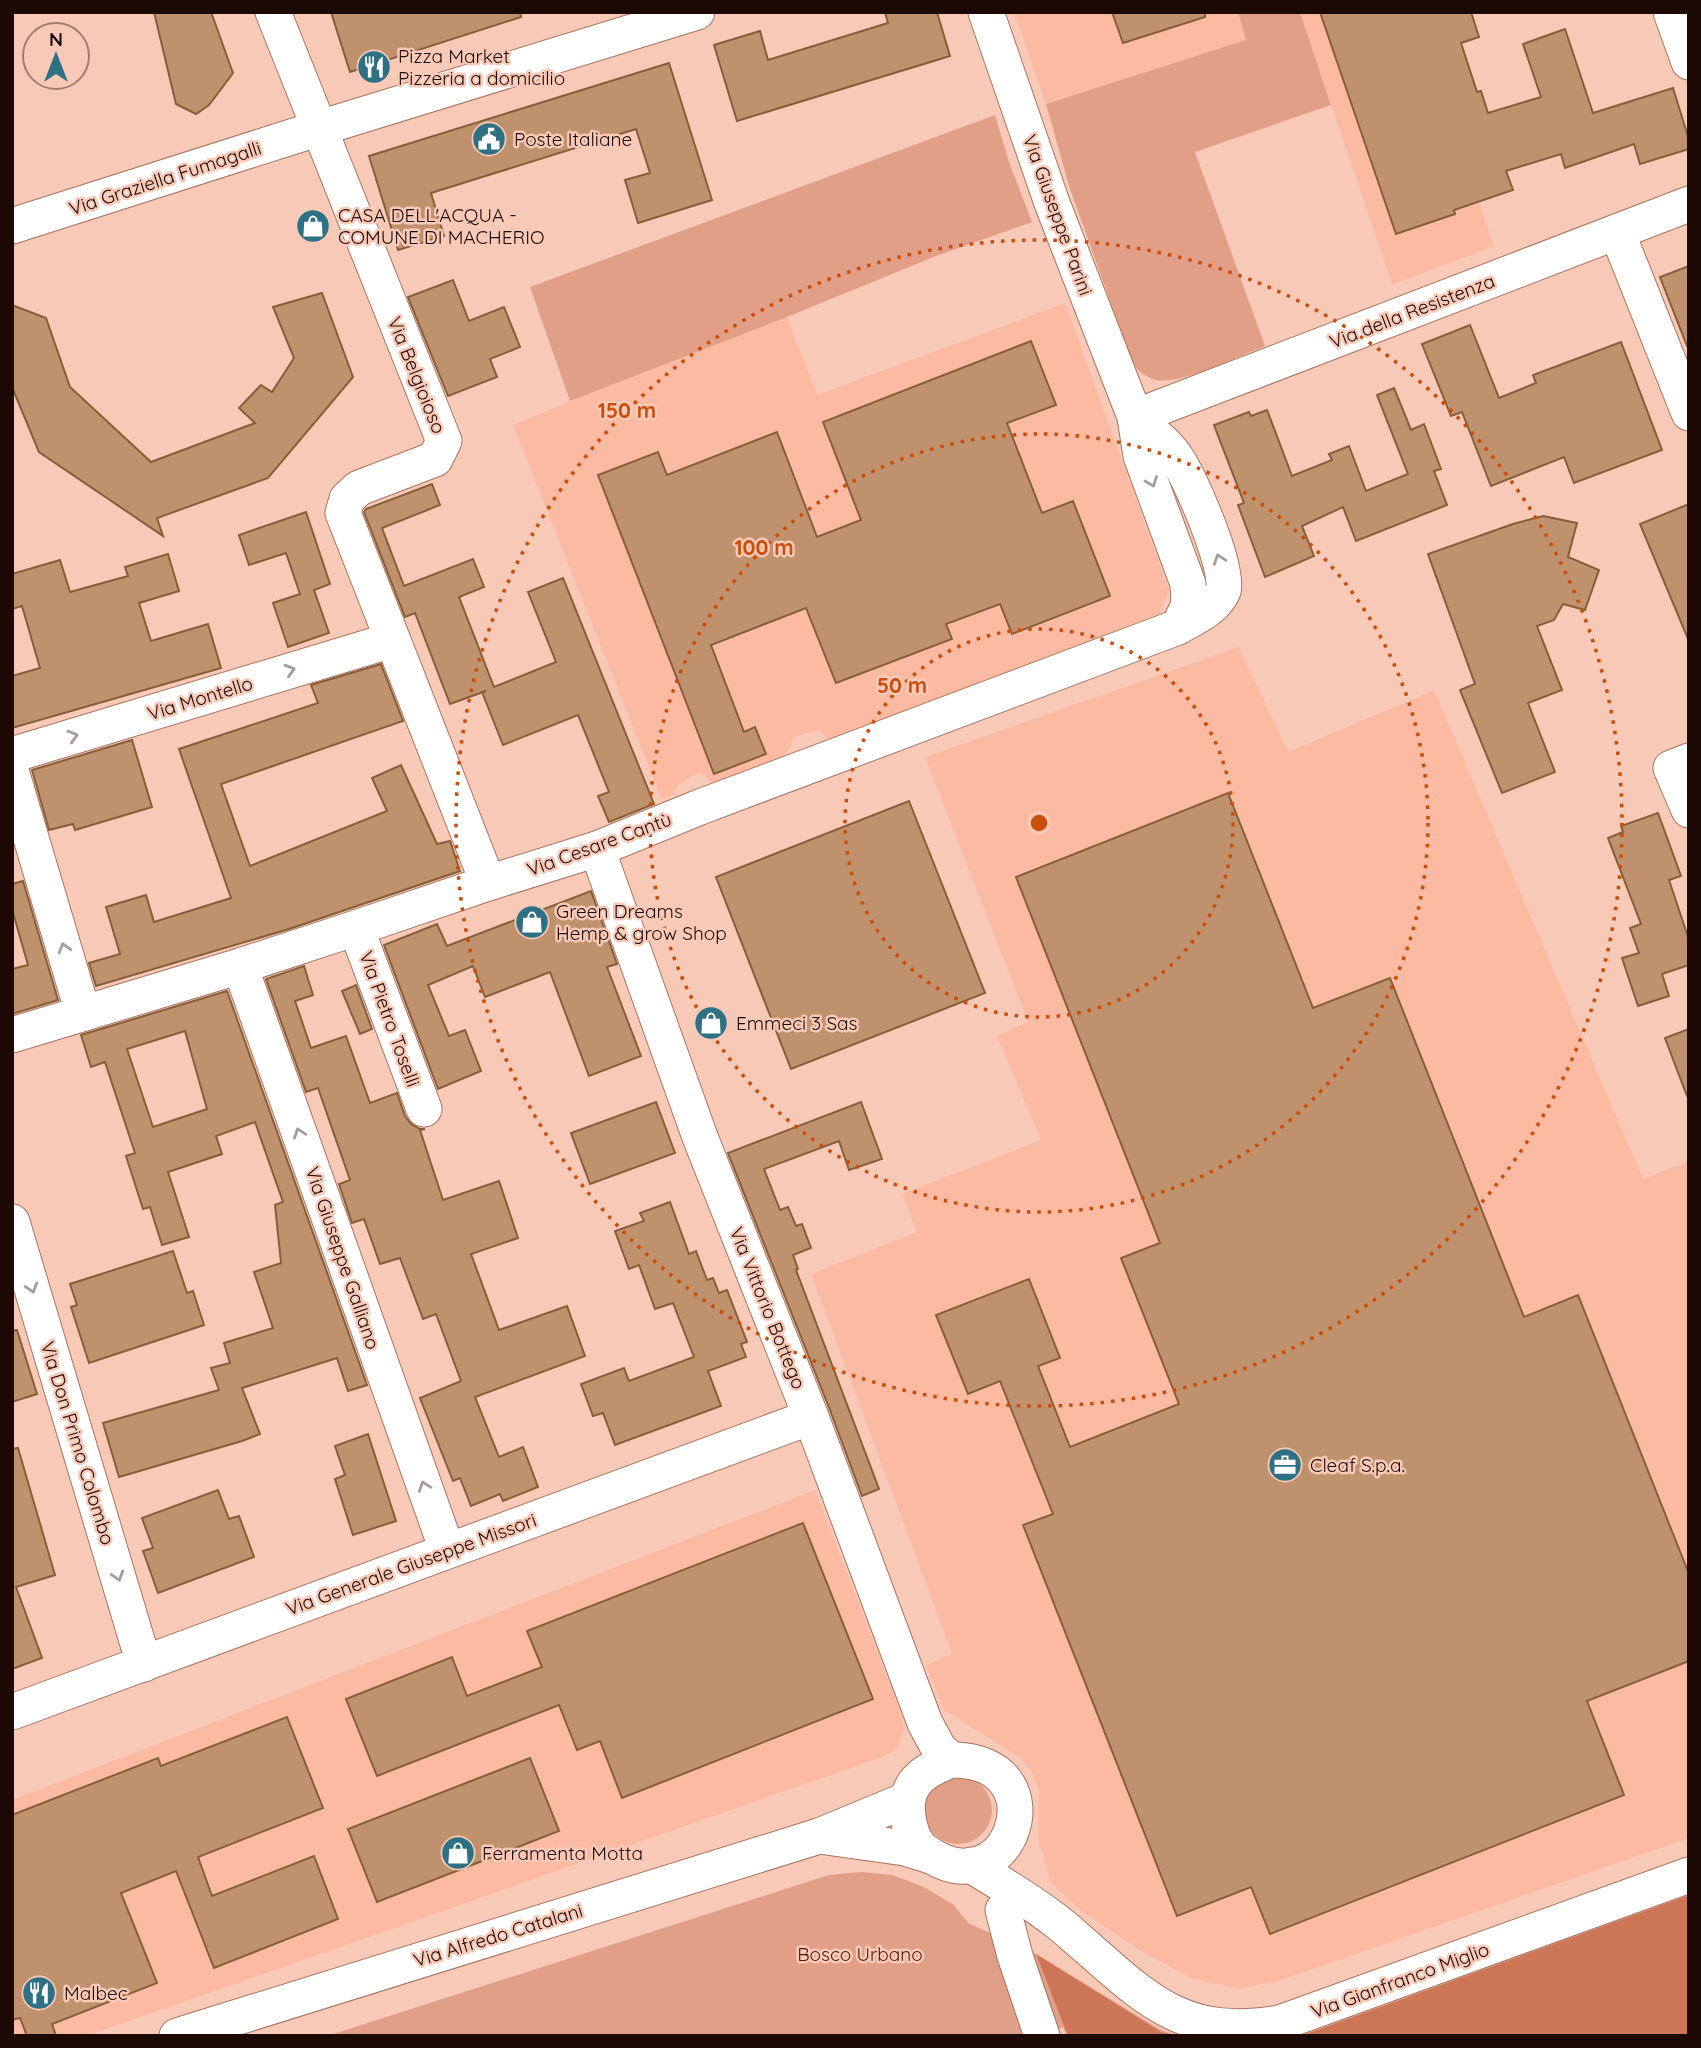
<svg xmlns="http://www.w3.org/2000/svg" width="1701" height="2048" font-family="Quicksand,sans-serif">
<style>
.built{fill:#fdbaa3}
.green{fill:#e29f88}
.forest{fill:#cc7657}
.building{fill:#bf926d;stroke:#875e3a;stroke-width:2;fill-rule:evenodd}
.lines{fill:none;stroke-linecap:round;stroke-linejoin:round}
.minor-casing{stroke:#a87360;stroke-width:37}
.minor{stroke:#fff;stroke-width:35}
.oneway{stroke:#a59d9b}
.ring{fill:none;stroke:#ca4d0b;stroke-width:3.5;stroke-dasharray:3.5 7}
.labels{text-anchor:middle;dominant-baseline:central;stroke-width:5;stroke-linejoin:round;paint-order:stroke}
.poi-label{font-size:19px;fill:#1d0904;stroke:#f9c9b8;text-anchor:start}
.street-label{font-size:19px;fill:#1d0904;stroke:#f9c9b8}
.park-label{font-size:19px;fill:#511a04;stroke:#f9c9b8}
.centre{fill:#ca4d0b;stroke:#f9c9b8;stroke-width:3.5}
.ring-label{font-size:21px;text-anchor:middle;font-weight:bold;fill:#ca4d0b;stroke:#f9c9b8;stroke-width:5;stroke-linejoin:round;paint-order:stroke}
</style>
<rect width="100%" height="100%" fill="#f9c9b8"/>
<g class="built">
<path d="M1014 12H1238L1247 40 1046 104Z"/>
<path d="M1300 12H1412L1494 246 1392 285Z"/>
<path d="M1065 303 1169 590 1159 614 830 741 819 730 795 736 785 756 713 784 700 772 678 785 674 793 662 800 513 425 570 401 787 317 817 395Z"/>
<path d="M1239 647 1288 752 1434 690 1643 1179 1689 1161V1838L1279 1981 1238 1989 1190 1978 1136 1948 1079 1909 1050 1882 1038 1837 1039 1792 1033 1774 1022 1759 944 1710 926 1665 952 1654 811 1274 917 1232 902 1194 1041 1140 997 1036 1028 1022 925 757Z"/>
<path d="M815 1490 900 1710 904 1728 898 1748 885 1756 86 2036H12V1800Z"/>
</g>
<g class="green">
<path d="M1238 12H1300L1331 105 1195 152 1265 346C1239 356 1181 385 1156 380 1146 377 1140 372 1133 365L1070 189 1046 104 1246 40Z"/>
<path d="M995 115 1009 162 1032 222 936 256 787 317 570 401 530 287Z"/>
<circle cx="958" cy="1810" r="34"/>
<path d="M861 1872 892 1875 924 1887 954 1905 968 1923 1036 1954 1161 2030 1179 2036H1067L1063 2027 1040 2036H327L829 1875Z"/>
</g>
<g class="forest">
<path d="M1689 1895V2036H1300Z"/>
<path d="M1036 1954 1161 2032 1176 2036H1068Z"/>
</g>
<g class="building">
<path d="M154 12H211L233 73 209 105 196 114 176 104Z"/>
<path d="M331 12H520L521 17 350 72Z"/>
<path d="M885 12H937L950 56 737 121 714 45 760 31 768 60 888 23Z"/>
<path d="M1112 12H1205V17L1123 43Z"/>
<path d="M1320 12H1471L1479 37 1461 43 1477 92 1481 91 1488 113 1541 97 1523 44 1565 29 1593 113 1673 88 1689 140V149L1640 164 1634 144 1565 168 1561 154 1506 171 1513 190 1454 210 1455 214 1396 234Z"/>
<path d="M669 63 712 200 638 223 625 180 650 173 636 129 431 193 444 236 398 250 369 156Z"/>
<path d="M1689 266V346H1687L1660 277Z"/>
<path d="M453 280 469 321 504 307 520 347 490 359 497 377 448 396 408 297Z"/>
<path d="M322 293 353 377 268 478 157 518 163 536 39 452 12 387V305L46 318 70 387 151 462 255 423 239 408 261 385 272 392 294 358 273 307Z"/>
<path d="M1470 325 1499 398 1536 383 1533 375 1621 342 1662 450 1574 483 1564 457 1491 486 1462 412 1451 416 1422 344Z"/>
<path d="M1031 341 1056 405 1007 423 1042 513 1073 501 1110 596 1012 634 1000 604 946 624 952 639 836 683 806 608 711 645 744 732 755 727 766 754 714 774 598 475 658 452 667 475 777 432 817 537 861 520 823 422Z"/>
<path d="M1394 388 1411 430 1424 424 1441 469 1434 471 1447 505 1356 541 1343 507 1302 526 1314 556 1265 577 1238 505 1244 503 1214 425 1249 412 1251 416 1267 410 1292 476 1332 460 1329 454 1349 446 1366 491 1408 474 1377 395Z"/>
<path d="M432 484 440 505 382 528 404 586 473 559 484 587 459 597 494 687 556 662 528 592 563 578 654 804 609 822 598 796 609 792 578 715 503 745 482 692 486 691 450 704 415 613 405 617 364 512 366 509Z"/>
<path d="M1689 504V639H1688L1640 524Z"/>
<path d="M306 512 330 584 314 590 329 633 288 647 273 603 300 594 286 553 249 565 239 535Z"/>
<path d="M1543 516 1577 523 1568 557 1599 570 1585 610 1563 604 1554 620 1537 626 1562 690 1528 703 1555 772 1502 793 1460 690 1475 684 1428 554 1513 524Z"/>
<path d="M168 554 179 591 139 603 151 641 208 624 221 668 12 728V676L40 668 22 606 12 609V574L60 560 70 592 128 576 125 567Z"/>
<path d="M381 664 403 721 221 784 250 866 387 811 372 778 401 765 437 844 450 841 460 871 289 929 96 986 89 963 120 954 106 907 146 895 154 922 231 898 179 749 318 703 311 685Z"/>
<path d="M132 740 152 807 75 830 73 824 49 830 32 770Z"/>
<path d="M1228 793 1313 1008 1390 978 1524 1317 1578 1295 1689 1574V1661L1587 1701 1624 1795 1270 1934 1251 1887 1177 1916 1023 1525 1053 1514 1000 1381 968 1394 936 1315 1029 1279 1060 1358 1038 1366 1070 1447 1179 1404 1121 1258 1160 1243 1016 877Z"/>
<path d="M909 801 985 993 791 1069 716 877Z"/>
<path d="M1658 813 1681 876 1669 880 1689 940V965L1662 974 1669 996 1638 1006 1622 958 1639 953 1630 928 1641 924 1608 838 1623 832 1621 826Z"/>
<path d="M23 881 58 1000 12 1014V969L28 965 12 909V884Z"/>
<path d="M591 891 617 964 607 967 641 1056 589 1076 550 972 485 997 473 966 428 985 449 1036 465 1030 481 1071 438 1089 384 945 437 924 447 946Z"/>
<path d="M304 966 313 995 295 1001 311 1048 346 1036 370 1103 397 1093 405 1116 411 1124 420 1129H425L420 1130 443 1200 499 1181 518 1238 471 1254 499 1330 567 1306 585 1356 475 1397 499 1457 523 1447 538 1487 503 1501 500 1494 471 1506 460 1478 453 1481 420 1398 461 1381 436 1314 423 1319 400 1258 380 1264 364 1219 352 1223 339 1184 350 1180 318 1088 306 1092 266 979Z"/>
<path d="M356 985 372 1029 360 1034 342 991Z"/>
<path d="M227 991 367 1385 348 1391 337 1358 242 1388 260 1434 242 1441 119 1477 103 1423 219 1390 211 1368 230 1363 224 1343 273 1328 254 1272 281 1263 275 1205 283 1202 255 1122 216 1136 222 1154 168 1172 189 1237 162 1245 150 1207 143 1209 126 1156 135 1153 105 1062 91 1067 81 1035ZM185 1031 207 1109 153 1127 127 1049Z"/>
<path d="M1689 1029V1096H1687L1665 1038Z"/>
<path d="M656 1102 675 1153 590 1184 571 1133Z"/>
<path d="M861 1102 882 1159 849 1170 839 1141 764 1169 780 1210 788 1207 796 1226 802 1224 811 1248 793 1255 798 1269 796 1270 879 1489 862 1496 830 1410 728 1153Z"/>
<path d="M670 1202 689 1254 696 1251 707 1280 713 1278 719 1293 727 1290 747 1342 741 1344 746 1357 708 1371 721 1406 615 1445 603 1413 593 1416 581 1384 624 1368 629 1381 694 1357 673 1303 655 1309 639 1265 629 1269 615 1231 644 1221 640 1213Z"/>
<path d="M173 1251 187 1293 193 1291 204 1325 89 1363 71 1307 77 1305 70 1284Z"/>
<path d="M17 1330 37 1394 12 1402V1331Z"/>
<path d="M368 1434 396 1521 353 1535 335 1479 345 1475 335 1446Z"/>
<path d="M18 1448 55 1575 16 1587 42 1658 12 1669V1449Z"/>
<path d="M218 1490 229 1519 239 1516 254 1557 158 1593 143 1551 153 1548 142 1518Z"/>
<path d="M803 1523 873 1699 622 1798 600 1741 577 1750 559 1705 377 1776 346 1699 452 1657 467 1696 542 1667 527 1631Z"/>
<path d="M287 1717 323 1808 198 1857 212 1896 314 1856 338 1919 214 1968 176 1871 121 1893 157 1983 52 2024 56 2036H27L20 2018 12 2020V1815L158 1758 161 1766Z"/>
<path d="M530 1758 559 1831 377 1902 348 1829Z"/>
</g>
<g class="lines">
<g class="minor-casing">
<g id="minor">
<path d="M273 12 444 441 435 459 359 488 347 499 343 513 488 883"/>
<path d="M986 12 1052 203 1135 417 1141 456 1188 584 1189 605 1178 627"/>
<path d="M1671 12 1689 62"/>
<path d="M12 226 307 132 697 12"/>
<path d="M1617 232 1689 413"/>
<path d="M1135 417 1689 204"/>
<path d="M12 761 15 754 392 640"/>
<path d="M1689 761 1671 768 1689 810"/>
<path d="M12 774 83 1013"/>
<path d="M597 849 700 1137 811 1417 925 1723 939 1749 952 1760"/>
<path d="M356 928 424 1109"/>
<path d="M240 966 447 1550"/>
<path d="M12 1035 240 966 356 928 488 883 597 849 700 807 1178 627C1195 617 1214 610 1223 591 1231 572 1190 477 1177 459 1167 443 1148 430 1135 417"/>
<path d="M12 1222 144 1664"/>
<path d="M12 1712 811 1417"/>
<path d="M952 1760C1064 1760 1009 1916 923 1850 916 1844 912 1835 910 1827 900 1788 918 1772 952 1760Z"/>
<path d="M819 1836 905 1848 931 1856"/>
<path d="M971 1865C998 1882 1026 1898 1052 1918 1065 1927 1077 1939 1089 1949 1153 2006 1189 2038 1280 2023L1689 1875"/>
<path d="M1003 1910 1015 1956 1042 2036"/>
<path d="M177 2036 819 1836 906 1800"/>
</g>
</g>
<use href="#minor" class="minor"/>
</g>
<defs><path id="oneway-chevron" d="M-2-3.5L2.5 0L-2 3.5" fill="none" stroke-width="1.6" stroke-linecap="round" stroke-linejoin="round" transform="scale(1.75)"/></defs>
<g class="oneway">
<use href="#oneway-chevron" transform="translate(1152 482) rotate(69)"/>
<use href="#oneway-chevron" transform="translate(1219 559) rotate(-109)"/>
<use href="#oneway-chevron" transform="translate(290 670) rotate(-17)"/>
<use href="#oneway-chevron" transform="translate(73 736) rotate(-17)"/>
<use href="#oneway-chevron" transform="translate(64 948) rotate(-106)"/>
<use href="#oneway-chevron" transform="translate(299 1133) rotate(-109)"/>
<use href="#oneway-chevron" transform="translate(32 1288) rotate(73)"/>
<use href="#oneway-chevron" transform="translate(424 1486) rotate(-109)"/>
<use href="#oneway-chevron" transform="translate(118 1576) rotate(73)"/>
</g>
<g class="ring">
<circle cx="1039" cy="823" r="194"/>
<circle cx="1039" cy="823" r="389"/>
<circle cx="1039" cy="823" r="583"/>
</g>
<defs>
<g id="restaurant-disc" transform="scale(1.75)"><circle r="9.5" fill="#2f7184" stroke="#f9c9b8"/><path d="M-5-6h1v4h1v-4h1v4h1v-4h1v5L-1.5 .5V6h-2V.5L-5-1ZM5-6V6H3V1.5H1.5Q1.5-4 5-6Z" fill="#fff"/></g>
<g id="civic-disc" transform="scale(1.75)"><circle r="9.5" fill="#2f7184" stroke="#f9c9b8"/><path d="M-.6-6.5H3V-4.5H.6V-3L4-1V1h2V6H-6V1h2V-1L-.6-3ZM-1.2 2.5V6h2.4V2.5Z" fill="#fff"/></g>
<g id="shop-disc" transform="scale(1.75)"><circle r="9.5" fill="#2f7184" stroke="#f9c9b8"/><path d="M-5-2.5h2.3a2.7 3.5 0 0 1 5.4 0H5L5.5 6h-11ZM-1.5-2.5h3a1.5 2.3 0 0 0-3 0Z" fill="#fff"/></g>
<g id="office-disc" transform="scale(1.75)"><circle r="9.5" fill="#2f7184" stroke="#f9c9b8"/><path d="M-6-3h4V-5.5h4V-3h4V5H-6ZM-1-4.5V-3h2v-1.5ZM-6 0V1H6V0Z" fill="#fff"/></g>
</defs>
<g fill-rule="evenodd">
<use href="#restaurant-disc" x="374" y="67"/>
<use href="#civic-disc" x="489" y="139"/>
<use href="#shop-disc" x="313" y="226"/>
<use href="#shop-disc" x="532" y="922"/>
<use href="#shop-disc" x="711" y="1023"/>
<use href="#office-disc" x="1285" y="1465"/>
<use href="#shop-disc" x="458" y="1853"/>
<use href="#restaurant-disc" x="39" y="1993"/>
</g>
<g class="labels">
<g class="poi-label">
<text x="398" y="56">Pizza Market<tspan x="398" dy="22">Pizzeria a domicilio</tspan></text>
<text x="514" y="139">Poste Italiane</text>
<text x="338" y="215">CASA DELL'ACQUA -<tspan x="338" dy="22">COMUNE DI MACHERIO</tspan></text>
<text x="556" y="911">Green Dreams<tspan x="556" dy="22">Hemp &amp; grow Shop</tspan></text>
<text x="736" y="1023">Emmeci 3 Sas</text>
<text x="1310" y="1465">Cleaf S.p.a.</text>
<text x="482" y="1853">Ferramenta Motta</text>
<text x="64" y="1993">Malbec</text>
</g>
<g class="street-label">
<text transform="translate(165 178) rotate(-18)">Via Graziella Fumagalli</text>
<text transform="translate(1058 215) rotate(70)">Via Giuseppe Parini</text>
<text transform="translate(1412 311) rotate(-21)">Via della Resistenza</text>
<text transform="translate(417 375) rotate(68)">Via Belgioioso</text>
<text transform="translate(200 698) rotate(-17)">Via Montello</text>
<text transform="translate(599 844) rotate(-20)">Via Cesare Cantù</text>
<text transform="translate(390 1019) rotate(70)">Via Pietro Toselli</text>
<text transform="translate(343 1258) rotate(71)">Via Giuseppe Galliano</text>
<text transform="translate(768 1308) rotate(68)">Via Vittorio Bottego</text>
<text transform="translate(78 1443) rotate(73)">Via Don Primo Colombo</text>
<text transform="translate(411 1564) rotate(-20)">Via Generale Giuseppe Missori</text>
<text transform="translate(498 1935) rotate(-17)">Via Alfredo Catalani</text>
<text transform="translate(1400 1980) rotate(-20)">Via Gianfranco Miglio</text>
</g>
<g class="park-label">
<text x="860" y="1954">Bosco Urbano</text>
</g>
</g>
<circle cx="1039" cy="823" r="10" class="centre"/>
<g class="ring-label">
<text x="627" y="418">150 m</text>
<text x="764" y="555">100 m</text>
<text x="902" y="693">50 m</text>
</g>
<rect width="1701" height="2048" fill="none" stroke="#1d0904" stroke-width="28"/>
<g transform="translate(56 56)"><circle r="33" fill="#f9c9b8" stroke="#a17c70" stroke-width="2"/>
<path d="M0-5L12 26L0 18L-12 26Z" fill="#2f7184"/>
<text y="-10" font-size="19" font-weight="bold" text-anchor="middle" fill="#1d0904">N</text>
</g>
</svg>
